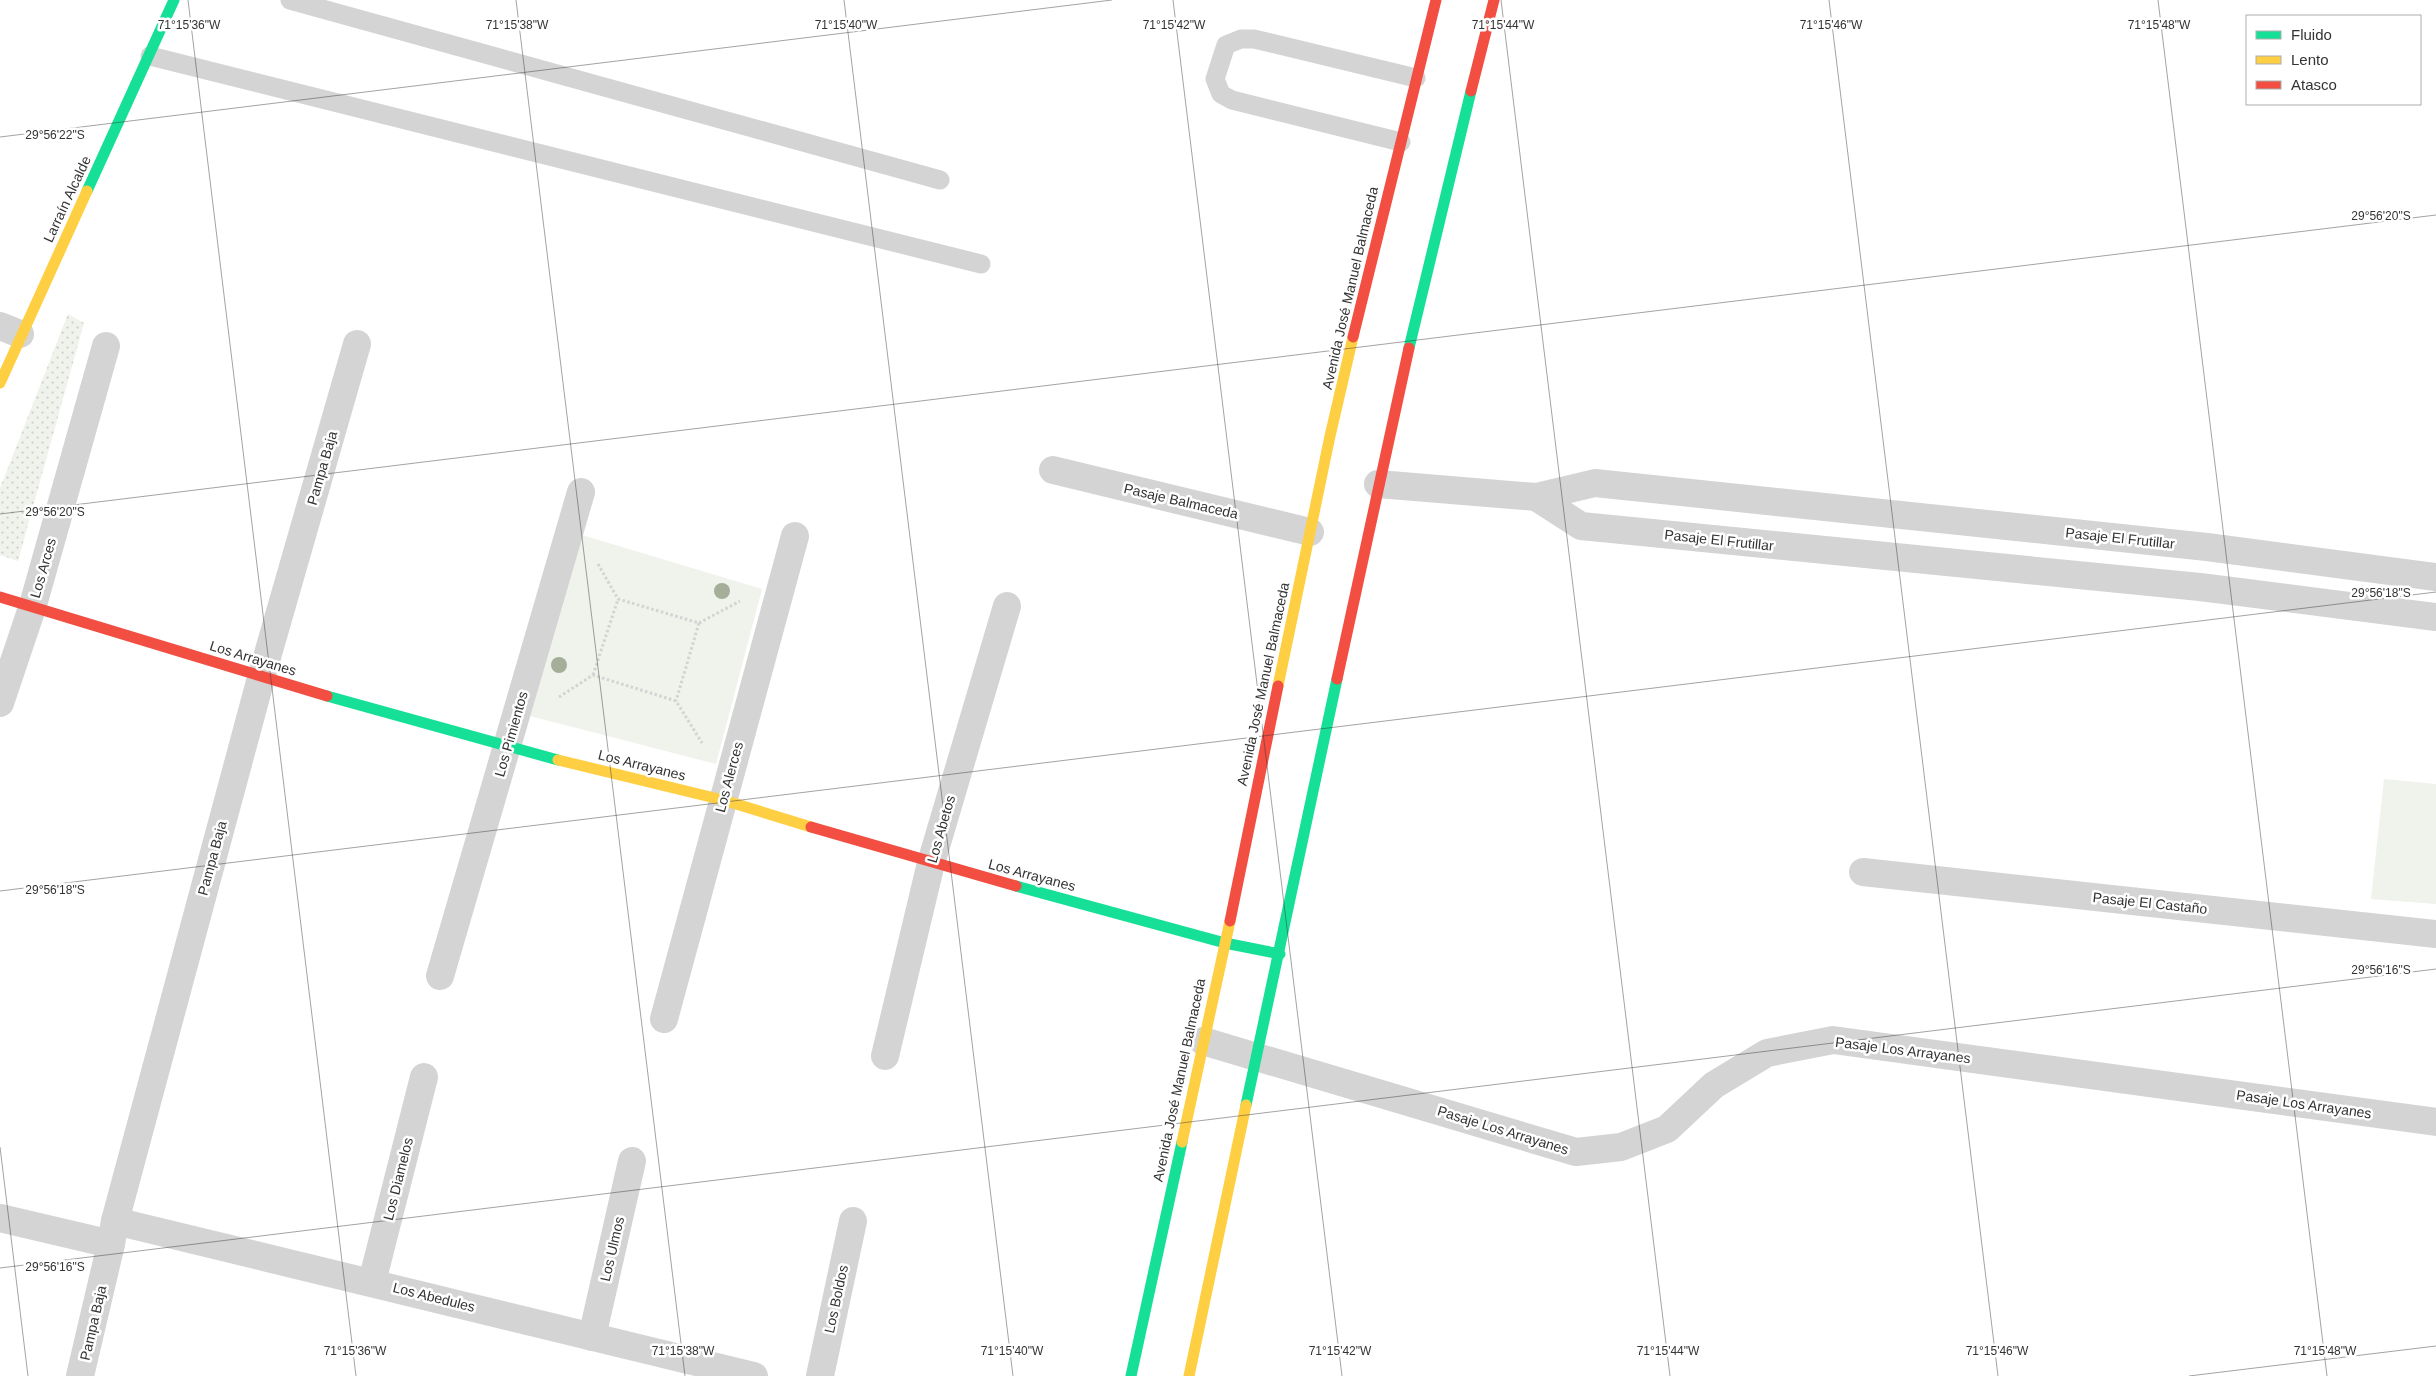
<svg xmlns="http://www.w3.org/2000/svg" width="2436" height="1376" font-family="Helvetica,sans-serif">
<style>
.grass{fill:url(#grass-dots)}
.park{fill:#f0f2ec}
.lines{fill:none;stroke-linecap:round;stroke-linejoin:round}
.path{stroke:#d3d3d3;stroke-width:3;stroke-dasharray:2.5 2.5;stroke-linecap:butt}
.lane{stroke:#d4d4d4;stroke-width:19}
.street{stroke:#d4d4d4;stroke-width:28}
.fast{stroke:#16e098;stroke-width:11}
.slow{stroke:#ffcf43;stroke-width:11}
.jam{stroke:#f24e42;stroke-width:11}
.tree{fill:#a5ae98}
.ticks{fill:none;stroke:#333;stroke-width:1;stroke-opacity:0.45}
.labels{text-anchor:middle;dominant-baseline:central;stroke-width:5;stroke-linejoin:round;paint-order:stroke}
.street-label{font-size:14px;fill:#333;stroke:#fff}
.ticks-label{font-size:12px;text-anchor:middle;fill:#333;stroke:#fff;stroke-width:5;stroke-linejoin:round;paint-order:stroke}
</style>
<defs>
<pattern id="grass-dots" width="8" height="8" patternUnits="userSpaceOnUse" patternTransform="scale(1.25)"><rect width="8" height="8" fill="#f0f2ec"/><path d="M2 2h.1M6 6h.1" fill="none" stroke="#ced0cb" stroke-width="1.8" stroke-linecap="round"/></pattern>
</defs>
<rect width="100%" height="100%" fill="#fff"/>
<path class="grass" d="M68 314 84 323 18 561 0 555V488Z"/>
<g class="park">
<path d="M582 535 762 589 716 764 530 716Z"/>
<path d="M2384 779 2436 784V904L2371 899Z"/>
</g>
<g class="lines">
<g class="path">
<path d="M598 564 618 599 699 623 676 701"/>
<path d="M699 623 740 601"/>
<path d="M593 675 618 599"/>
<path d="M559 697 593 675 676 701 702 743"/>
</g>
<g class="lane">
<path d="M290 0 940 180"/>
<path d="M150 56 981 264"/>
<path d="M1401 142 1232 100 1221 94 1215 79 1226 45 1241 39H1254L1416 78"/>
</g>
<g class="street">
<path d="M0 326 20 334"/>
<path d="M1053 470 1310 532"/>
<path d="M1378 484 1536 497 1595 483 2207 547 2436 577"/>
<path d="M1536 497 1581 526 2200 587 2436 617"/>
<path d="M0 703 33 605 106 346"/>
<path d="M1863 872 2436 934"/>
<path d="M440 976 581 492"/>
<path d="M664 1019 795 536"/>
<path d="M1203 1041 1576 1152 1621 1147 1667 1129 1714 1085 1767 1053 1833 1040 2436 1122"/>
<path d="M885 1056 931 863 1007 606"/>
<path d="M0 1218 111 1244"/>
<path d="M115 1221 754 1376"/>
<path d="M372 1282 424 1077"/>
<path d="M592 1337 632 1161"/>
<path d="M80 1376 111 1244 115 1221 261 678 357 344"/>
<path d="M820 1376 853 1221"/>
</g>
<g class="fast">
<path d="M87 191 174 0"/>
<path d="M1409 348 1471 91"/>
<path d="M327 696 558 760"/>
<path d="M1016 886 1225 943 1280 954"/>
<path d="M1246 1105 1337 679"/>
<path d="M1131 1376 1182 1142"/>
</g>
<g class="slow">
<path d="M0 383 87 191"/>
<path d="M1278 686 1330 436 1353 337"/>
<path d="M558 760 723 800 811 827"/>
<path d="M1182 1142 1230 921"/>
<path d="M1189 1376 1246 1105"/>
</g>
<g class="jam">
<path d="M1471 91 1494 0"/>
<path d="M1353 337 1436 0"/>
<path d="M0 597 327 696"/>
<path d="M1337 679 1409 348"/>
<path d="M811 827 1016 886"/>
<path d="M1230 921 1278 686"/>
</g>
</g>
<g class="tree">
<circle cx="722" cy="591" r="8"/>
<circle cx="559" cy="665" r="8"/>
</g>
<path class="ticks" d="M188 0 356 1376M516 0 685 1376M844 0 1013 1376M1173 0 1342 1376M1501 0 1670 1376M1829 0 1998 1376M2158 0 2327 1376M0 137 1112 0M0 514 2436 215M0 891 2436 592M0 1147 28 1376M0 1268 2436 969M2189 1376 2436 1346"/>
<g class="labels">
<g class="street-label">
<text transform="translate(67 199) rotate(-65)">Larraín Alcalde</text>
<text transform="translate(1350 288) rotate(-77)">Avenida José Manuel Balmaceda</text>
<text transform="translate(322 468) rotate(-74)">Pampa Baja</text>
<text transform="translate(1181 501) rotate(13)">Pasaje Balmaceda</text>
<text transform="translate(2120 538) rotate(6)">Pasaje El Frutillar</text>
<text transform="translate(1719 540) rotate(6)">Pasaje El Frutillar</text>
<text transform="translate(43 568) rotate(-74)">Los Arces</text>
<text transform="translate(253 658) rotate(17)">Los Arrayanes</text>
<text transform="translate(1263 684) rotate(-78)">Avenida José Manuel Balmaceda</text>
<text transform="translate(511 734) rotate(-74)">Los Pimientos</text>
<text transform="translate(642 765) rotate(14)">Los Arrayanes</text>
<text transform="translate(729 777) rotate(-75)">Los Alerces</text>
<text transform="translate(941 829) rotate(-74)">Los Abetos</text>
<text transform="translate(212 858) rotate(-75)">Pampa Baja</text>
<text transform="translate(1032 875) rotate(15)">Los Arrayanes</text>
<text transform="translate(2150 903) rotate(6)">Pasaje El Castaño</text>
<text transform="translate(1903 1050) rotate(7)">Pasaje Los Arrayanes</text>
<text transform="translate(1179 1080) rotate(-78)">Avenida José Manuel Balmaceda</text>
<text transform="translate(2304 1104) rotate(8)">Pasaje Los Arrayanes</text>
<text transform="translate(1503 1130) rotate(17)">Pasaje Los Arrayanes</text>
<text transform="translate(398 1179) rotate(-76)">Los Diamelos</text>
<text transform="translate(612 1249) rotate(-77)">Los Ulmos</text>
<text transform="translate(434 1297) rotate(14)">Los Abedules</text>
<text transform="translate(836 1299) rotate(-78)">Los Boldos</text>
<text transform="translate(93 1323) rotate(-77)">Pampa Baja</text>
</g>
</g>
<g class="ticks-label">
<text x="189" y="29">71°15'36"W</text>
<text x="846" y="29">71°15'40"W</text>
<text x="2159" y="29">71°15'48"W</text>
<text x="517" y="29">71°15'38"W</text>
<text x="1174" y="29">71°15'42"W</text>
<text x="1503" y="29">71°15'44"W</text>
<text x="1831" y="29">71°15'46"W</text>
<text x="55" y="139">29°56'22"S</text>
<text x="2381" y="220">29°56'20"S</text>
<text x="55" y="516">29°56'20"S</text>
<text x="2381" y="597">29°56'18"S</text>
<text x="55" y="894">29°56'18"S</text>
<text x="2381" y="974">29°56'16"S</text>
<text x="55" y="1271">29°56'16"S</text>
<text x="355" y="1355">71°15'36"W</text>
<text x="683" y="1355">71°15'38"W</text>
<text x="1012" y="1355">71°15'40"W</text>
<text x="1340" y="1355">71°15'42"W</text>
<text x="1668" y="1355">71°15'44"W</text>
<text x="1997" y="1355">71°15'46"W</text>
<text x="2325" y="1355">71°15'48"W</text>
</g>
<rect x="2246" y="15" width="175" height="90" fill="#ffffff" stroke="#adadad"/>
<rect x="2256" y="31" width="25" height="8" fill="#16e098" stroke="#adadad"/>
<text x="2291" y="40" font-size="15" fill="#333333">Fluido</text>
<rect x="2256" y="56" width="25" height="8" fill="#ffcf43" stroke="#adadad"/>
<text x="2291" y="65" font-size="15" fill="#333333">Lento</text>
<rect x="2256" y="81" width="25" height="8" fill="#f24e42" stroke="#adadad"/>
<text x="2291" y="90" font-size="15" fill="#333333">Atasco</text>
</svg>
